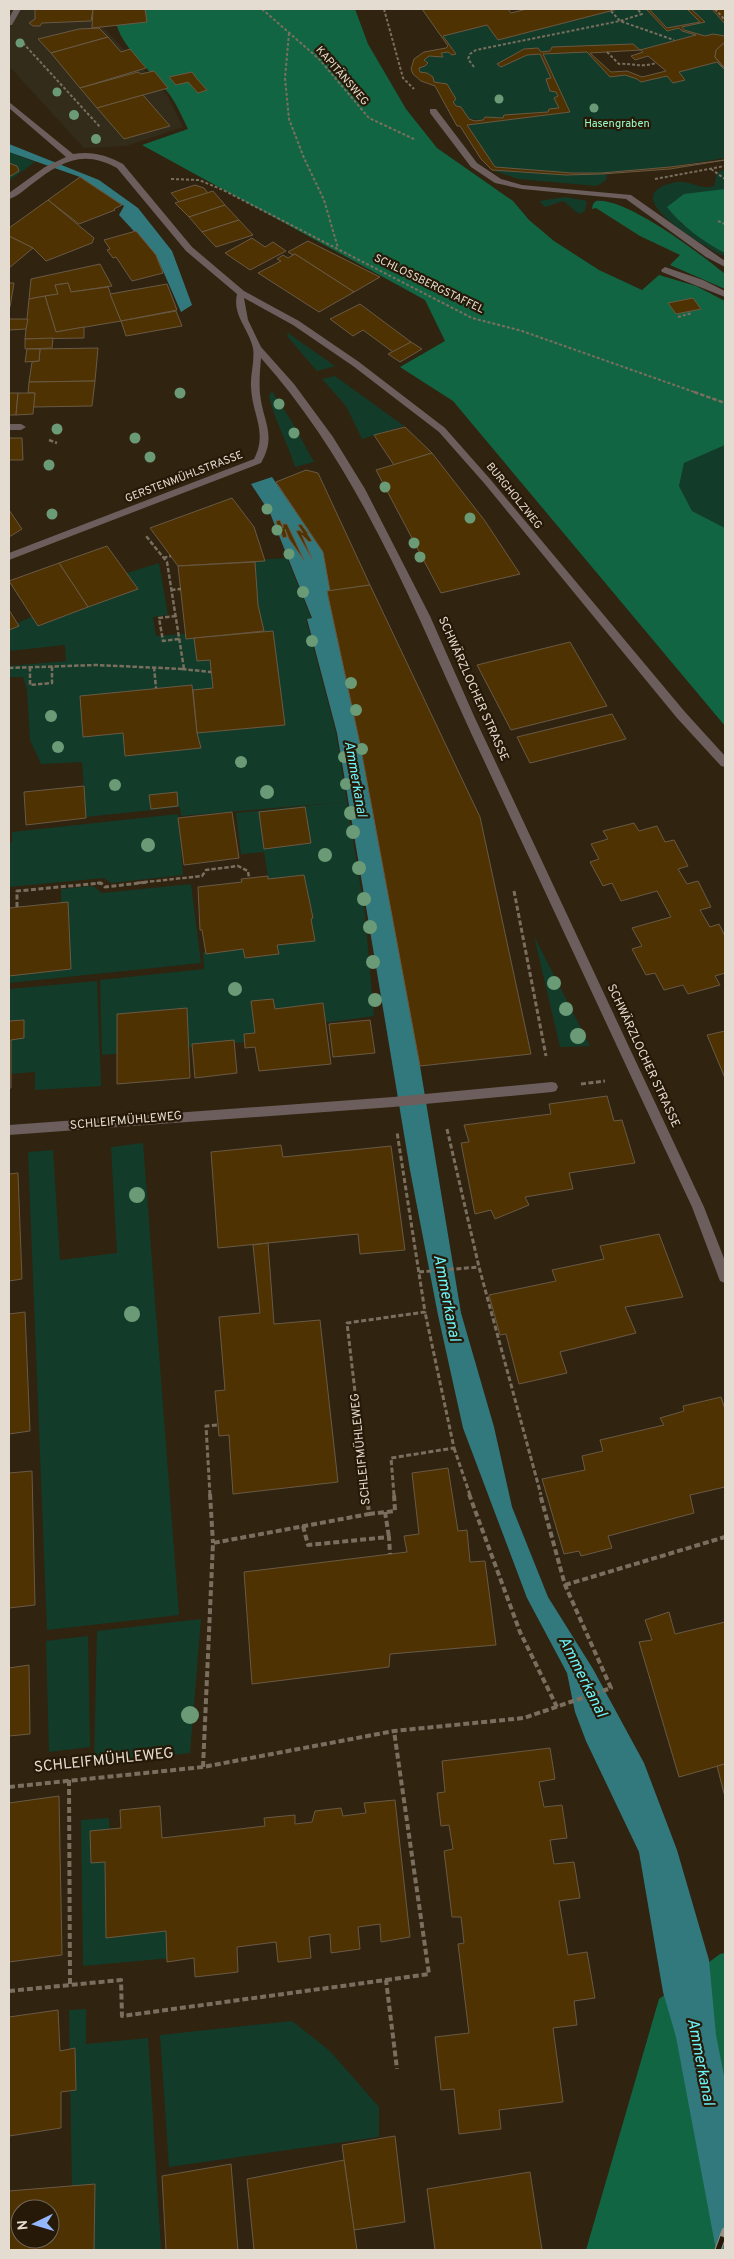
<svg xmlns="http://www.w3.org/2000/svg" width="734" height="2259" font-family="Overpass,sans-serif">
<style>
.commercial{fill:#342c1b}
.green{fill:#123c29}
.forest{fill:#126543}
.water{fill:#32797d}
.building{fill:#4e3202;stroke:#695945;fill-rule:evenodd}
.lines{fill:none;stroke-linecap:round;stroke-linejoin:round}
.path-far3{stroke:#7a6f5f;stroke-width:2;stroke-dasharray:3 2;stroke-linecap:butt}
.path-far2{stroke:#7a6f5f;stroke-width:2.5;stroke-dasharray:4.5 2;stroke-linecap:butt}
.path-far1{stroke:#7a6f5f;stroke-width:3;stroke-dasharray:5 2.5;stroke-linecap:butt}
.path{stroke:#7a6f5f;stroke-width:4;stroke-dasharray:6 3;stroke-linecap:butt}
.lane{fill:#6b5e5c;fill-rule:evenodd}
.street{fill:#6b5e5c;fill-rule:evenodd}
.rail-casing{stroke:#9a8f81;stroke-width:7}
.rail{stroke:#261907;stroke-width:5;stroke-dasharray:14;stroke-linecap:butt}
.tree{fill:#6a9b76}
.labels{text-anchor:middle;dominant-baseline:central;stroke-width:4.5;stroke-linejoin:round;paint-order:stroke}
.far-street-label{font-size:11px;fill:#e5dcd1;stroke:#261907}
.far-park-label{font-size:11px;fill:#9afdca;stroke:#261907}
.street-label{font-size:12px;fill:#e5dcd1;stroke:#261907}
.water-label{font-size:14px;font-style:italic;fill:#6bf3fa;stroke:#261907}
.near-street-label{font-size:15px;fill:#e5dcd1;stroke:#261907}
.near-water-label{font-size:16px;font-style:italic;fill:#6bf3fa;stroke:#261907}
</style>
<rect width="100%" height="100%" fill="#302310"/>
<path class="commercial" d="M9 9H101L100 24 167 95 183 127 126 146 84 148 9 66Z"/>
<g class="green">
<path d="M618 9H646L666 31 679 28 682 31 696 35 640 50 633 44 552 47 550 51 541 52 538 48 524 49 497 64 527 55 540 54 551 78 546 79 550 91 556 92 558 96 555 98 559 108 550 109 548 112 504 115 503 118 485 117 483 120 469 119 461 107 456 106 453 102 456 99 447 84 434 82 433 77 427 73 420 72 419 68 426 66 428 63 424 60 429 56 442 57 441 53 448 52 452 55 456 54 443 36 487 25 498 40Z"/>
<path d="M649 9H687L700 22 667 28Z"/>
<path d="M691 9H712L725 24V36L713 34 705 36 684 30 683 27 704 22Z"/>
<path d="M587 52 610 77C621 75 633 73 641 82L667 76 673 83 685 80 679 72 717 62 725 70V158C683 165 641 171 599 173 564 173 529 170 495 167L467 125 570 112 543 54Z"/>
<path d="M9 152 35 162 9 181Z"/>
<path d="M725 169V189L679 222 715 248 725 253V255H721C703 244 610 194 677 182 690 180 702 191 714 186L717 173Z"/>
<path d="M492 170 565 175 607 174 606 180 597 186 518 179Z"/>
<path d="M566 197 587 201 585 211 579 214 563 201 545 207 539 201Z"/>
<path d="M288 333 335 366 317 371 287 336Z"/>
<path d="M335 376 404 426 362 439 346 406 322 379Z"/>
<path d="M272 391 292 422 314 462 295 467C288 443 274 420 269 396Z"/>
<path d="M725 445V528L692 511 679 486 684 463Z"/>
<path d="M287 558 311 618 306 619 336 733 365 915 374 1016 323 1023 260 1041 102 1055 100 980 204 969 203 952 311 939 269 884 264 852 241 854 236 813 342 802 181 816 180 807 86 817 82 762 41 764 30 740 27 690 23 677H9V666L66 661 65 645 9 651V627L124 574 159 563 168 615 153 617 156 636 196 633 213 658 216 690 191 693 124 731H194L281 723 261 635 256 607 252 560Z"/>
<path d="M178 814 183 875 111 883 104 878 9 887V843L12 842V832Z"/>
<path d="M191 884 201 963 9 983V970L63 964 61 889 93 886 102 893Z"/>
<path d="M534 936 590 1046 560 1047Z"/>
<path d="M97 981 101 1086 35 1090V1072L9 1074V989Z"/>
<path d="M143 1143 179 1615 47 1630 28 1152 53 1150 60 1260 117 1253 111 1147Z"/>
<path d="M201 1619 190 1753 94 1764 97 1631Z"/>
<path d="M88 1636 90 1747 49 1752 46 1641Z"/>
<path d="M109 1818 113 1931 167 1924 171 1958 83 1966 81 1820Z"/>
<path d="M86 2009V2044L148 2038 161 2250H73L69 2010Z"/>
<path d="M292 2021 330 2051 379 2107V2137L169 2167 160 2035Z"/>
</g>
<g class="forest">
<path d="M115 9H355L368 44 406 109 437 148 513 201 529 220 554 241 599 270 642 290 659 275 696 286 725 301V445L684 463 679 486 692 511 725 528V726L453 401 400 367 445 341 425 300 142 145 188 129C182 117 177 105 170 95 152 69 112 43 115 9Z"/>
<path d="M725 189V253C703 242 682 226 667 207L684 194Z"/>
<path d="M596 201C626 197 702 255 725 274V289L670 265 680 255 640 236 596 208 592 209 593 204Z"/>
<path d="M725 1953V2250H586L659 1999 720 1954Z"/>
</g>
<g class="water">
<path d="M9 144 99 180 138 208 172 251 192 305 181 312 156 255 119 215 124 206 80 177 9 152Z"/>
<path d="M272 477 323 552 330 591 327 592 360 744 420 1066 461 1313 494 1427 512 1507 548 1597 593 1669 644 1763 677 1850 709 1960 716 2035 725 2081V2250H716L676 2037 663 1992 639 1852 586 1741 575 1712 567 1673 527 1598 463 1428 438 1315 410 1170 337 733 307 619 312 618 270 513 251 484Z"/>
</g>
<g class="building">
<path d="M35 9H93L91 21 42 23 40 26H33L29 23 35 19Z"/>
<path d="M93 9H145L147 22 92 28Z"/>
<path d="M422 9H508L511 13 527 9H618L498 40 487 25 443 36 456 54 452 55 448 52 441 53 443 57 429 56 424 60 428 63 425 66 419 68 420 72 427 73 433 77 434 82 447 84 456 99 453 102 456 106 461 107 469 119 475 121 483 120 485 117 503 118 504 115 548 112 549 109 559 108 554 98 558 96 556 92 550 91 546 79 551 78 540 54 527 55 501 67 497 64 524 49 538 48 541 52 550 51 552 47 633 44 640 50 696 35 682 31 679 28 667 31 646 9H649L667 28 700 22 687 9H691L705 22 682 27 684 30 705 36 713 34 725 36V42L716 50 715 57 725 70 717 62 679 72 685 80 673 83 667 76 641 82 637 79 625 75 610 77 587 52 543 54 570 112 467 125 495 167 572 173H601L670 167 725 160 670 169 602 174 566 175 492 170 481 159 460 126H457L435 86 421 81 413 74 411 69 414 59 424 52 446 48 448 46ZM641 50 643 52 631 56 635 60 648 56 666 71 642 77 627 71 611 72 590 53Z"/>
<path d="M712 9H725V24Z"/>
<path d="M99 28 108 37 51 53 38 39 79 29Z"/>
<path d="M108 37 121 52 130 49 146 68 80 88 51 53Z"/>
<path d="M725 42V68L715 57 716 50Z"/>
<path d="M154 71 168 88 97 108 80 88 138 72 141 74Z"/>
<path d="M192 72 197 79 207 90 198 93 188 82 176 85 169 77Z"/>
<path d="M143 95 170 126 124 139 97 108Z"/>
<path d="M9 163 17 166 19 171 9 177Z"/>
<path d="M80 177 122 205 114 209 115 210 79 224 48 200Z"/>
<path d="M195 185 204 188 208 193 179 202 171 193Z"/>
<path d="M213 191 225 205 189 217 175 203Z"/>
<path d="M48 200 94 238 92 243 46 261 33 248 9 236V228Z"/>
<path d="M225 205 239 220 202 232 189 217Z"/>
<path d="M239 220 253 235 216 247 202 232Z"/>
<path d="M136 231 156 255 163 273 132 281 116 257 113 258 107 250 110 249 104 240Z"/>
<path d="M9 236 33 248 9 268Z"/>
<path d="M252 238 265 247 273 242 286 251 250 270 225 253Z"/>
<path d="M308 241 380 277 354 292 295 254 293 255 288 252Z"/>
<path d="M295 254 354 292 319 312 258 273 281 261 277 259 283 255 288 258Z"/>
<path d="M100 264 112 286 71 292 68 283 55 285 58 294 29 299 31 279Z"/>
<path d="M9 283H14L10 307H9Z"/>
<path d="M68 283 71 292 108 287 121 321 56 332 45 296 58 294 55 285Z"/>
<path d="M167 284 177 310 121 321 110 294Z"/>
<path d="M45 296 56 332 84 327V338L25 339 29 299Z"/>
<path d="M693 298 701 309 676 314 668 303Z"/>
<path d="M360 304 411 342 393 352 363 330 353 336 330 319Z"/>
<path d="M176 311 182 326 126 336 121 321Z"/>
<path d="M9 319H28L26 329 9 330Z"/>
<path d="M53 338 52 348 25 349V339Z"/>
<path d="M411 342 422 349 400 362 388 354Z"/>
<path d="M98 348 95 381 29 382 32 362 39 361 40 349Z"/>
<path d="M27 349H40L39 361 25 362Z"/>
<path d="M95 381 92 406 33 407 35 393H28L29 382Z"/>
<path d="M9 393H18L16 415H9Z"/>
<path d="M18 393H35L33 414 16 415Z"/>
<path d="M405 427 432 453 394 465 374 435Z"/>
<path d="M9 438H22L23 460H9Z"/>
<path d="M432 453 485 521 520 574 441 593 376 470Z"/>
<path d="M306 470 318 473 370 585 330 591 323 552 276 482Z"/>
<path d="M232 498 254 527 265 561 178 566 150 528Z"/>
<path d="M9 510 22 529 9 537Z"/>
<path d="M280 520 283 528V524H287L304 560 289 539 285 529 287 537 283 538 280 530H278L276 521Z"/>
<path d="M301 524 307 532 309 533H307L312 541 309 542 302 535 312 559 296 531 299 530 303 533 298 525Z"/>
<path d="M107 546 138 589 88 607 59 563Z"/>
<path d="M255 562 258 605 264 631 186 639 178 566Z"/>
<path d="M59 563 88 607 38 626 9 581Z"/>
<path d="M370 585 480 817 531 1054 420 1066 360 744 327 591Z"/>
<path d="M9 610 19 626 9 630Z"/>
<path d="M273 631 285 725 197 733 193 690 213 688 210 660 197 661 194 638Z"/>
<path d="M570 642 607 706 511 730 477 665Z"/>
<path d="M192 685 197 733 201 748 125 756 123 733 83 737 80 696Z"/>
<path d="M612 714 626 739 530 763 517 737Z"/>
<path d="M84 786 86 818 26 825 24 792Z"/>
<path d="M177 792 178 806 151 809 149 795Z"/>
<path d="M305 807 311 843 264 849 259 812Z"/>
<path d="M232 812 239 858 184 865 178 818Z"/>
<path d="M634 823 639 831 657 826 665 842 674 840 688 866 678 869 687 884 698 881 711 907 700 910 710 927 719 924 725 936V973L715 976 720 985 688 994 683 985 664 990 655 973 646 975 632 949 642 946 632 928 671 917 657 891 621 901 612 883 603 886 590 862 599 859 591 844 608 839 603 831Z"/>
<path d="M304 875 313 918 311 919 315 941 277 945 279 954 245 958 243 949 206 954 202 930H200L198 887 242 882 241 879 268 876V879Z"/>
<path d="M68 902 71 969 9 976V908Z"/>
<path d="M273 999 275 1009 323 1003 331 1064 259 1071 255 1047 245 1048 244 1034 255 1033 251 1001Z"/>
<path d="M187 1008 190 1078 117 1084V1014Z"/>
<path d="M24 1020V1038L11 1040V1088H9V1021Z"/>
<path d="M370 1020 375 1053 333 1057 329 1024Z"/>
<path d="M725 1031V1078L707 1035Z"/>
<path d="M234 1040 237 1073 195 1078 192 1044Z"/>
<path d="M607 1096 614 1121 622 1120 635 1163 569 1173 573 1189 525 1197 529 1205 495 1219 491 1210 475 1214 461 1143 469 1142 464 1125 551 1114 549 1104Z"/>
<path d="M281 1145 283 1157 391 1146 405 1250 360 1254 358 1234 218 1248 211 1152Z"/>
<path d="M18 1173 22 1279 9 1281V1174Z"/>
<path d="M659 1234 683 1297 625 1307 636 1333 560 1352 567 1373 519 1384 506 1334 500 1335 489 1295 556 1281 552 1270 604 1259 600 1246Z"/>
<path d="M268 1243 274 1324 320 1320 338 1482 233 1494 229 1435 219 1436 218 1425 215 1391 225 1390 219 1317 260 1313 253 1245Z"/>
<path d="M25 1312 30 1431 9 1434V1314Z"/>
<path d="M721 1397 725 1409V1487L690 1495 694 1513 608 1536 612 1548 581 1556 579 1551 564 1554 542 1479 585 1470 582 1456 603 1451 600 1440 664 1425 660 1418 684 1411 683 1406Z"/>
<path d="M448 1468 458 1531 467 1530 470 1562 485 1561 496 1645 390 1654 389 1667 252 1684 244 1572 407 1552 404 1536 419 1534 412 1473Z"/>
<path d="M32 1471 35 1605 9 1608V1473Z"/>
<path d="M669 1612 675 1634 725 1622V1764L679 1777 639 1642 652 1640 645 1620Z"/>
<path d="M29 1665 30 1734 9 1736V1668Z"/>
<path d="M550 1748 555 1779 539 1782 544 1807 562 1805 567 1838 550 1840 554 1864 574 1862 580 1898 559 1901 568 1955 587 1952 595 1998 574 2001 577 2025 553 2028 563 2102 499 2110 501 2129 459 2134 454 2089 441 2090 435 2037 469 2033 458 1944 464 1943 461 1917H452L444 1851 453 1849 449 1825 441 1826 437 1793 445 1792 442 1761Z"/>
<path d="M725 1764V1797L717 1766Z"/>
<path d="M59 1796 62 1955 9 1962V1803Z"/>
<path d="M395 1800 410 1937 381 1942 380 1924 358 1927 360 1949 331 1953 330 1934 309 1937 311 1958 278 1962 276 1942 237 1947 238 1972 195 1977 194 1958 167 1962 166 1931 106 1938 105 1862 91 1863 90 1831 121 1828 120 1810 160 1806 162 1838 265 1826 264 1818 295 1815V1824L312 1822 315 1811 341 1808 343 1816 366 1813 364 1803Z"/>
<path d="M58 2010 60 2051 75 2048 76 2090 61 2092V2128L9 2136V2017Z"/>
<path d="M395 2136 405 2222 354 2230 342 2145Z"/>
<path d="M344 2160 357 2250H254L247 2179Z"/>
<path d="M231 2164 238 2250H166L162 2176Z"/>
<path d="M530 2172 542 2250H435L427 2189Z"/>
<path d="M95 2184 94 2250H9V2191ZM20 2209H50V2239H20Z"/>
</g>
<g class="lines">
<g class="path-far3">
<path d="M262 9 319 59 369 118 416 140"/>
<path d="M384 9 403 78 414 89"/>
<path d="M715 9 725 20"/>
<path d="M611 11 620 21 674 40"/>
<path d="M289 33 285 78 289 119 304 158 324 200 338 248"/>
<path d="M23 43 100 127"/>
<path d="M607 52 619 64C634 63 640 68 656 63"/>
<path d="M474 67 468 59 470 54 476 50 620 21 642 14 637 9"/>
<path d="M711 169 725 179"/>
<path d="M171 179 199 180 223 190 472 318 522 331 697 393"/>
<path d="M655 179 725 166"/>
<path d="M718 221 725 224"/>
<path d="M678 317 692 313"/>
</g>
<g class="path-far2">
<path d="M694 392 725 403"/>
<path d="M49 440 57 443"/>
<path d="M163 558 171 556"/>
<path d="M171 590 181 589"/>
<path d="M176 616 159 618 163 641 179 639"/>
<path d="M30 667V685L52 683V666"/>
<path d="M154 667 156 688"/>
<path d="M9 668 96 665 184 669 167 562 146 536"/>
<path d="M182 669 211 672"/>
<path d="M97 883H101"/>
<path d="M137 883 202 876 206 870 238 866 248 871 249 878"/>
</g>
<g class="path-far1">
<path d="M514 891 546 1056"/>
<path d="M17 907V891L101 883 105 887 148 882"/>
<path d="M581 1084 605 1081"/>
<path d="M447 1129 479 1267 541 1495"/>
<path d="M419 1272 479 1267"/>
<path d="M454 1448 470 1495"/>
<path d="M210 1495 206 1426 218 1425"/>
<path d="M367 1495 347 1323 425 1312 397 1132"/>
<path d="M394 1495 391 1458 454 1448 425 1312"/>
</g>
<g class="path">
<path d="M210 1494 213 1543"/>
<path d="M469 1494 520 1632 557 1707"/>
<path d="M385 1512 389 1537"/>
<path d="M369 1514 395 1511 394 1494"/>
<path d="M303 1526 308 1545 389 1537 390 1554"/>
<path d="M565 1585 725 1537"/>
<path d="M203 1767 213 1543 369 1514 367 1494"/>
<path d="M69 1780 70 1985"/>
<path d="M9 1787 203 1767 394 1731 524 1718 611 1688 565 1585 540 1494"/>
<path d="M386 1980 429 1974 394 1731"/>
<path d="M9 1991 121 1980 122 2016 386 1980 397 2069"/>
</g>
<g class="lane">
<path d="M430 109H436L477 163 501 179 522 185 631 195 725 261V267L706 257 626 199 522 189 495 183 471 167 430 113Z"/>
<path d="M665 267 703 280 725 291V297L662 272 661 270Z"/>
<path d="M9 424H21L26 427 21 430H9Z"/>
</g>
<g class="street">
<path d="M14 9H21L12 25H9V18Z"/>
<path d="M9 102 73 154C92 151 106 155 123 164L192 247 244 291 299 321 359 362 445 428 490 479 685 712 725 756V767L721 766 677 718 484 483 439 432 353 366 293 325 244 298 248 320 261 347 294 384 333 437 365 489 430 616 474 716 704 1207 725 1261V1283L720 1281 692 1207C618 1049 545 891 471 733 411 602 358 467 261 358 260 370 259 382 260 394 263 422 277 435 261 463L9 560V553L254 459C268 432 252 415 251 387 250 375 255 361 253 348 249 329 232 315 237 294L186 251 117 168C82 149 61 162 32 184 25 189 17 197 9 199V193L45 167 66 157 9 108Z"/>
<path d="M552 1082 556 1083 558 1087 556 1091 552 1092 393 1107 9 1135V1125L393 1097Z"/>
</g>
<g class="rail-casing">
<path id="rail" d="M718 2250 725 2231"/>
</g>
<use href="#rail" class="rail"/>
</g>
<g class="tree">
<circle cx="20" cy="43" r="4.5"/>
<circle cx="57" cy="92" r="4.5"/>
<circle cx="499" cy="99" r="4.5"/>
<circle cx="594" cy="108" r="4.5"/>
<circle cx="74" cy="115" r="5"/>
<circle cx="96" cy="139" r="5"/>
<circle cx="180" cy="393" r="5.5"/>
<circle cx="279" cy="404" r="5.5"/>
<circle cx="57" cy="429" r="5.5"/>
<circle cx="294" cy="433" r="5.5"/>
<circle cx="135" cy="438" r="5.5"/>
<circle cx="150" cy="457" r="5.5"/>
<circle cx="49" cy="465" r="5.5"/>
<circle cx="385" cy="487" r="5.5"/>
<circle cx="267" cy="509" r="5.5"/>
<circle cx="52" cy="514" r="5.5"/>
<circle cx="470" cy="518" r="5.5"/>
<circle cx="277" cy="530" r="5.5"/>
<circle cx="414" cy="543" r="5.5"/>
<circle cx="289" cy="554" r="5.5"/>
<circle cx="420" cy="557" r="5.5"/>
<circle cx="303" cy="592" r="6"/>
<circle cx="312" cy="641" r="6"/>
<circle cx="351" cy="683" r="6"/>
<circle cx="356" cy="710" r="6"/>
<circle cx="51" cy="716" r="6"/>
<circle cx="58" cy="747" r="6"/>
<circle cx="362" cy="749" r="6"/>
<circle cx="344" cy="757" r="6"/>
<circle cx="241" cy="762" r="6"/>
<circle cx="346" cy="784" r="6"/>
<circle cx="115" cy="785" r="6"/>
<circle cx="267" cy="792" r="7"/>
<circle cx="351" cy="813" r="7"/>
<circle cx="353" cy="832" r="7"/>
<circle cx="148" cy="845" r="7"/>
<circle cx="325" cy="855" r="7"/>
<circle cx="359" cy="868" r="7"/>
<circle cx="364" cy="899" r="7"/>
<circle cx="370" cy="927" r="7"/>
<circle cx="373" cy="962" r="7"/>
<circle cx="554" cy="983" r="7"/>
<circle cx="235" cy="989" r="7"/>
<circle cx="375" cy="1000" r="7"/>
<circle cx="566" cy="1009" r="7"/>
<circle cx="578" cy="1036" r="8"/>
<circle cx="137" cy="1195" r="8"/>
<circle cx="132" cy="1314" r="8"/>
<circle cx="190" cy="1715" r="9"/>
</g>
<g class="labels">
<g class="far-street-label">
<text transform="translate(342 76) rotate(49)">KAPITÄNSWEG</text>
<text transform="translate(429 284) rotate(26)">SCHLOSSBERGSTAFFEL</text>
<text transform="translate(184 477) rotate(-21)">GERSTENMÜHLSTRASSE</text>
<text transform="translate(514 496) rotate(51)">BURGHOLZWEG</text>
</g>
<g class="far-park-label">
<text x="617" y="124">Hasengraben</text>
</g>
<g class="street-label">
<text transform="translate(473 689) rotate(66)">SCHWÄRZLOCHER STRASSE</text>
<text transform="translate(643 1056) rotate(65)">SCHWÄRZLOCHER STRASSE</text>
<text transform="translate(126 1121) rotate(-5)">SCHLEIFMÜHLEWEG</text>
<text transform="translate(361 1449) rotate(-96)">SCHLEIFMÜHLEWEG</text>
</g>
<g class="water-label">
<text transform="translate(355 779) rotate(80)">Ammerkanal</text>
</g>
<g class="near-street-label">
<text transform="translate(104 1761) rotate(-6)">SCHLEIFMÜHLEWEG</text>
</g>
<g class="near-water-label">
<text transform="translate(446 1298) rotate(79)">Ammerkanal</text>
<text transform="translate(582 1677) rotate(63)">Ammerkanal</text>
<text transform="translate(700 2062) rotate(79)">Ammerkanal</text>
</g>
</g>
<rect width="734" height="2259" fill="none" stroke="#e5dcd1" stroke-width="20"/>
<g transform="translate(35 2224) rotate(265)"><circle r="24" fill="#261907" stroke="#726758"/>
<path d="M0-4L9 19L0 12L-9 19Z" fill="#94b7fd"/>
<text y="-8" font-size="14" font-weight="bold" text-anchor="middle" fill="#e5dcd1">N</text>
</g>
</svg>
